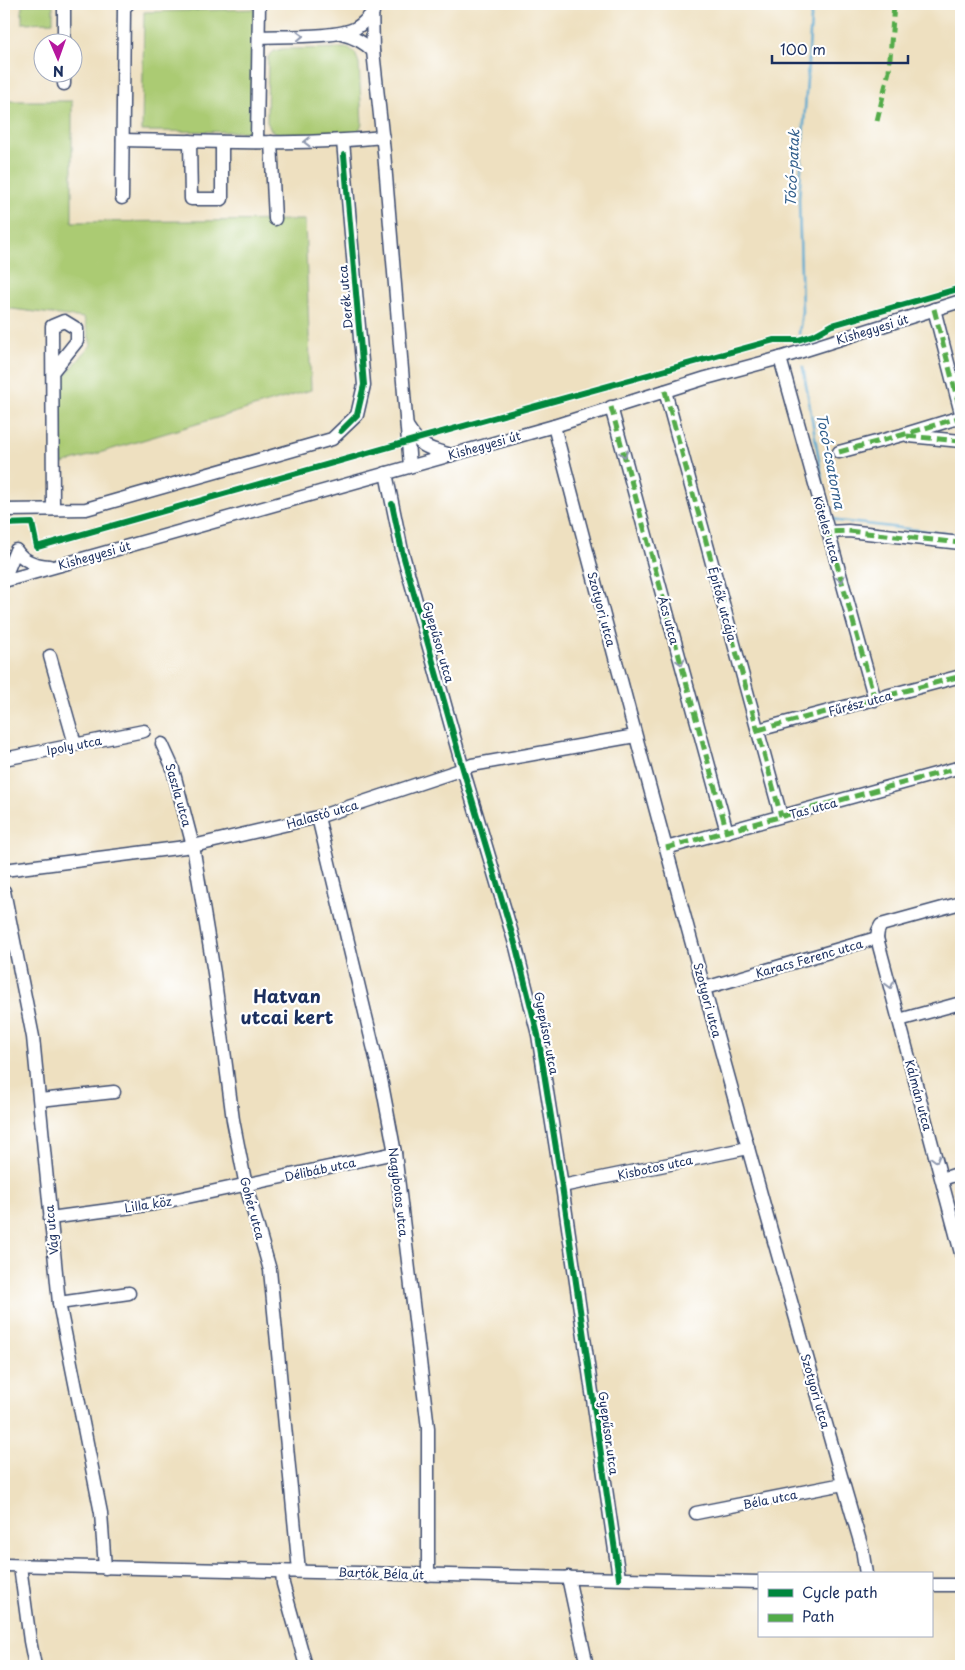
<svg xmlns="http://www.w3.org/2000/svg" width="965" height="1670" font-family="'Playpen Sans',sans-serif">
<style>
.green{fill:#abcb73;stroke:#637d68}
.lines{fill:none;stroke-linecap:round;stroke-linejoin:round}
.stream{stroke:#55a7d0;stroke-width:2.5}
.minor-casing{stroke:#3b4a6d;stroke-width:15}
.minor{stroke:#fff;stroke-width:12}
.quiet{stroke:#52ab49;stroke-width:5;stroke-dasharray:10 5;stroke-linecap:butt}
.cycleway-casing{stroke:#fff;stroke-width:9}
.cycleway{stroke:#00873e;stroke-width:6}
.oneway{stroke:#8d97ae}
.labels{text-anchor:middle;dominant-baseline:central;stroke-width:4.5;stroke-linejoin:round;paint-order:stroke}
.street-label{font-size:12px;fill:#1b2f5e;stroke:#fff}
.water-label{font-size:14px;font-style:italic;fill:#325f8c;stroke:#fff}
.district-label{font-size:18px;font-weight:bold;fill:#1b2f5e;stroke:#fff}
</style>
<rect width="100%" height="100%" fill="#fff"/>
<filter id="ink" filterUnits="userSpaceOnUse"><feTurbulence type="fractalNoise" baseFrequency=".02" numOctaves="2"/><feDisplacementMap in="SourceGraphic" scale="10" xChannelSelector="R" yChannelSelector="G"/><feConvolveMatrix kernelMatrix="1 2 1 2 8 2 1 2 1" color-interpolation-filters="sRGB"/></filter>
<filter id="wash" filterUnits="userSpaceOnUse"><feTurbulence type="fractalNoise" baseFrequency=".0096" numOctaves="4" result="noise"/><feDisplacementMap in="SourceGraphic" scale="20" xChannelSelector="R" yChannelSelector="G"/><feGaussianBlur stdDeviation="1.12" result="paint"/><feColorMatrix in="noise" values="0 0 0 0 0 0 0 0 0 0 0 0 0 0 0 0 0 1.4 0 .05"/><feComposite in="paint" operator="in"/></filter>
<g filter="url(#wash)">
<rect width="100%" height="100%" fill="#eee0c0"/>
<g class="green">
<path d="M22 4H53V22L22 23Z"/>
<path d="M255 9 254 132 142 131 144 12Z"/>
<path d="M349 48 355 53 359 63 362 124 359 130 349 136 279 135 271 130 267 122 268 57 274 51 282 49Z"/>
<path d="M4 101H72V222L305 220 311 390 62 464 59 383 91 345 84 318 4 308Z"/>
</g>
<g class="lines">
<g class="stream">
<path d="M799 334 802 311 799 199 812 4"/>
<path d="M803 367 826 501"/>
<path d="M829 514 832 518 839 521 961 535"/>
</g>
</g>
</g>
<g filter="url(#ink)">
<g class="lines">
<g class="minor-casing">
<g id="minor">
<path d="M372 4 373 51 384 152 410 466"/>
<path d="M341 34C354 37 364 42 373 51"/>
<path d="M259 37C282 36 339 38 356 28 363 24 368 18 373 12"/>
<path d="M64 42V4"/>
<path d="M64 84V72"/>
<path d="M123 140C209 141 296 146 383 137"/>
<path d="M190 141 191 199H222V142"/>
<path d="M257 142 259 4"/>
<path d="M271 142 275 219"/>
<path d="M122 198 124 8 128 4"/>
<path d="M934 309 961 413"/>
<path d="M780 358 875 700"/>
<path d="M665 391 781 816"/>
<path d="M611 407 727 832"/>
<path d="M407 426C421 448 427 448 451 455"/>
<path d="M554 426C652 801 753 1176 862 1548L866 1574"/>
<path d="M909 436 961 441"/>
<path d="M839 452 902 435 961 417"/>
<path d="M386 473 402 551 463 769 516 947 538 1035 562 1186 619 1578"/>
<path d="M53 509 52 326 64 321 77 329V341L53 371"/>
<path d="M4 510 86 509 332 439 357 415 364 385 343 141"/>
<path d="M828 532 848 531 961 543"/>
<path d="M4 575 7 572 16 550C24 562 36 565 49 566"/>
<path d="M4 581 554 426 706 378 780 358 961 301"/>
<path d="M50 656 75 744"/>
<path d="M758 730 961 676"/>
<path d="M162 744 172 766 193 846 214 973 233 1120 246 1186 270 1270 299 1571"/>
<path d="M4 759 144 731"/>
<path d="M318 817 381 1079 395 1153 428 1428V1575"/>
<path d="M666 848 961 767"/>
<path d="M4 870 193 846 318 817 463 769 472 765 635 736"/>
<path d="M4 891 33 1037 59 1303 101 1513 105 1568"/>
<path d="M961 903 881 925 878 931 877 938 961 1253"/>
<path d="M705 988 877 938"/>
<path d="M899 1020 961 1003"/>
<path d="M40 1100 114 1092"/>
<path d="M942 1179 961 1173"/>
<path d="M562 1186 748 1148"/>
<path d="M50 1218 154 1204 395 1153"/>
<path d="M59 1303 129 1293"/>
<path d="M696 1513 843 1484"/>
<path d="M4 1565 759 1582"/>
<path d="M20 1566 30 1641 35 1666"/>
<path d="M282 1571 283 1584 306 1666"/>
<path d="M568 1577 587 1666"/>
<path d="M931 1585H961"/>
</g>
</g>
<use href="#minor" class="minor"/>
<g class="quiet">
<path d="M877 121 889 71 894 4"/>
<path d="M934 309 961 413"/>
<path d="M665 391 781 816"/>
<path d="M611 407 727 832"/>
<path d="M907 436 961 441"/>
<path d="M839 452 902 435 961 417"/>
<path d="M875 700 828 532 848 531 961 543"/>
<path d="M758 730 961 676"/>
<path d="M666 848 961 767"/>
</g>
<g class="cycleway-casing">
<g id="cycleway">
<path d="M341 431 357 415 364 385 344 155"/>
<path d="M392 504 402 551 463 769 516 947 538 1035 562 1186 619 1578"/>
<path d="M4 524 32 523 37 547 424 437 774 340H798L814 335 832 325 961 288"/>
</g>
</g>
<use href="#cycleway" class="cycleway"/>
</g>
<defs><path id="oneway-chevron" d="M-2-3.5L2.5 0L-2 3.5" fill="none" stroke-width="1.6" stroke-linecap="round" stroke-linejoin="round" transform="scale(1.25)"/></defs>
<g class="oneway">
<use href="#oneway-chevron" transform="translate(300 36) rotate(-2)"/>
<use href="#oneway-chevron" transform="translate(307 142) rotate(179)"/>
<use href="#oneway-chevron" transform="translate(624 454) rotate(75)"/>
<use href="#oneway-chevron" transform="translate(841 579) rotate(74)"/>
<use href="#oneway-chevron" transform="translate(681 662) rotate(75)"/>
<use href="#oneway-chevron" transform="translate(890 985) rotate(75)"/>
<use href="#oneway-chevron" transform="translate(936 1159) rotate(75)"/>
</g>
</g>
<g class="labels">
<g class="street-label">
<text transform="translate(345 297) rotate(-95)">Derék utca</text>
<text transform="translate(872 329) rotate(-17)">Kishegyesi út</text>
<text transform="translate(484 445) rotate(-16)">Kishegyesi út</text>
<text transform="translate(827 529) rotate(74)">Köteles utca</text>
<text transform="translate(94 555) rotate(-16)">Kishegyesi út</text>
<text transform="translate(723 604) rotate(75)">Építők utcája</text>
<text transform="translate(602 609) rotate(75)">Szotyori utca</text>
<text transform="translate(669 620) rotate(75)">Ács utca</text>
<text transform="translate(439 642) rotate(74)">Gyepűsor utca</text>
<text transform="translate(860 703) rotate(-15)">Fűrész utca</text>
<text transform="translate(74 745) rotate(-11)">Ipoly utca</text>
<text transform="translate(179 795) rotate(74)">Saszla utca</text>
<text transform="translate(813 808) rotate(-15)">Tas utca</text>
<text transform="translate(322 814) rotate(-16)">Halastó utca</text>
<text transform="translate(809 958) rotate(-16)">Karacs Ferenc utca</text>
<text transform="translate(708 1000) rotate(75)">Szotyori utca</text>
<text transform="translate(547 1033) rotate(79)">Gyepűsor utca</text>
<text transform="translate(919 1095) rotate(75)">Kálmán utca</text>
<text transform="translate(655 1167) rotate(-12)">Kisbotos utca</text>
<text transform="translate(320 1169) rotate(-12)">Délibáb utca</text>
<text transform="translate(399 1192) rotate(83)">Nagybotos utca</text>
<text transform="translate(148 1204) rotate(-9)">Lilla köz</text>
<text transform="translate(253 1208) rotate(75)">Gohér utca</text>
<text transform="translate(51 1230) rotate(-96)">Vág utca</text>
<text transform="translate(816 1391) rotate(74)">Szotyori utca</text>
<text transform="translate(609 1433) rotate(82)">Gyepűsor utca</text>
<text transform="translate(770 1499) rotate(-11)">Béla utca</text>
<text transform="translate(381 1573) rotate(2)">Bartók Béla út</text>
</g>
<g class="water-label">
<text transform="translate(792 168) rotate(-87)">Tócó-patak</text>
<text transform="translate(831 461) rotate(79)">Tocó-csatorna</text>
</g>
<g class="district-label">
<text x="287" y="995">Hatvan<tspan x="287" dy="21">utcai kert</tspan></text>
</g>
</g>
<rect width="965" height="1670" fill="none" stroke="#fff" stroke-width="20"/>
<rect x="758" y="1572" width="175" height="65" fill="#ffffff" stroke="#a4acbf"/>
<rect x="768" y="1589" width="25" height="8" fill="#00873e" stroke="#a4acbf"/>
<text x="802" y="1598" font-size="15" fill="#1b2f5e">Cycle path</text>
<rect x="768" y="1614" width="25" height="8" fill="#52ab49" stroke="#a4acbf"/>
<text x="802" y="1622" font-size="15" fill="#1b2f5e">Path</text>
<g transform="translate(58 58) rotate(178)"><circle r="24" fill="#ffffff" stroke="#a4acbf"/>
<path d="M0-4L9 19L0 12L-9 19Z" fill="#b5179e"/>
<text y="-8" font-size="14" font-weight="bold" text-anchor="middle" fill="#1b2f5e">N</text>
</g>
<path d="M772 55v8h136v-8" fill="none" stroke="#1b2f5e" stroke-width="2.5"/>
<text x="780" y="55" font-size="15" fill="#1b2f5e" stroke="#ffffff" stroke-width="4" paint-order="stroke">100 m</text>
</svg>
